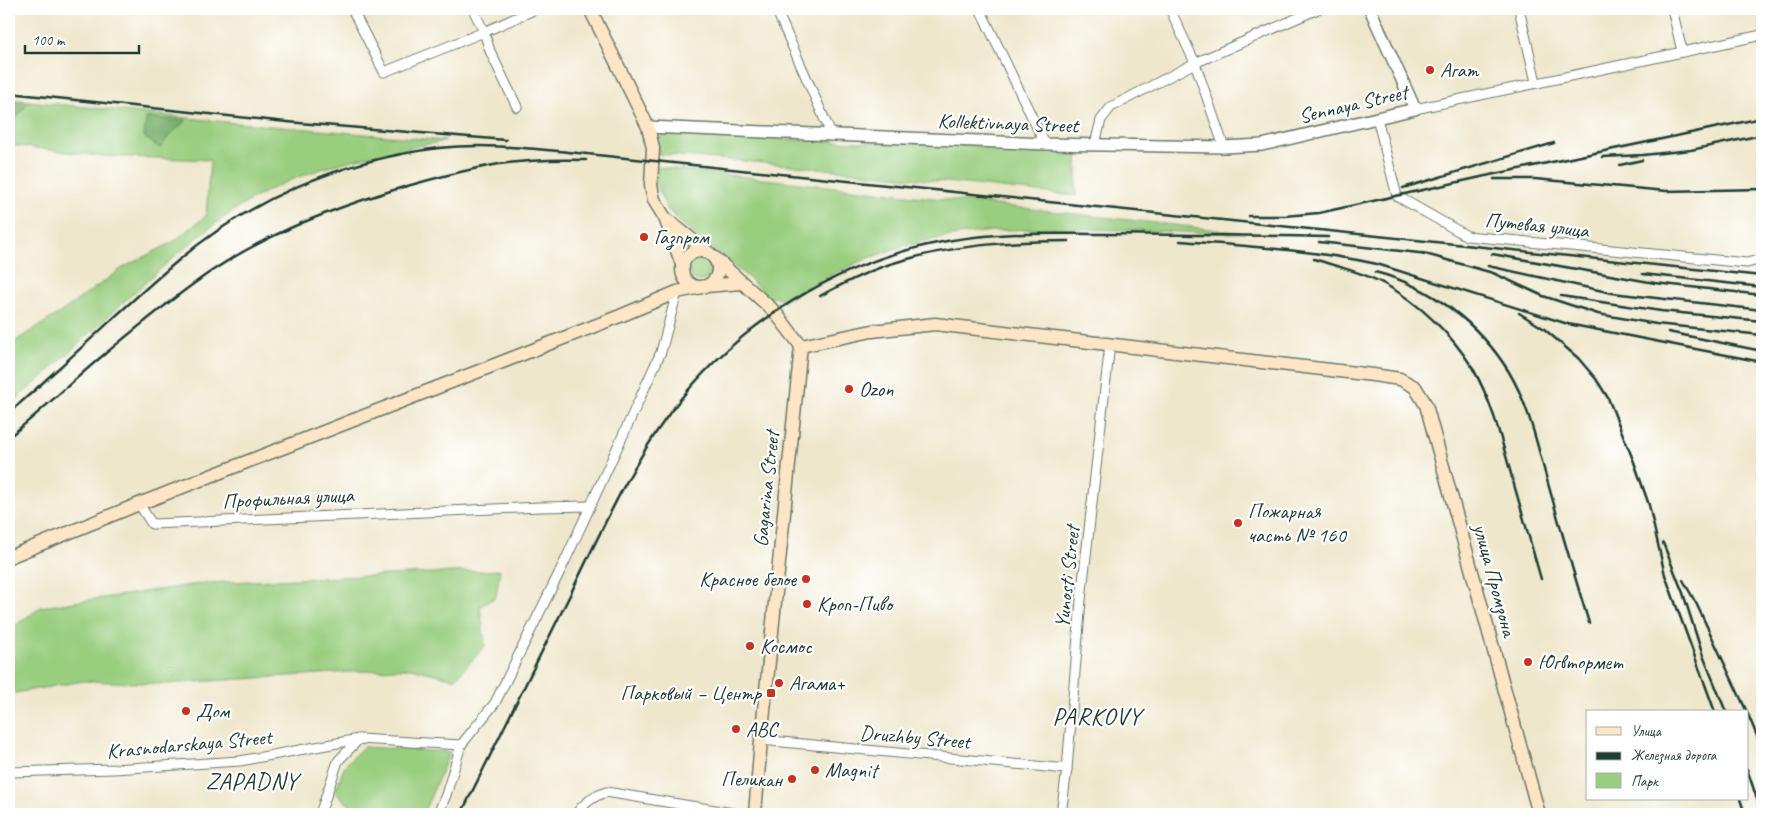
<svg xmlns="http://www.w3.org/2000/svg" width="1771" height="823" font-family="Caveat,sans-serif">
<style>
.green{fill:#9ace7f;stroke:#5c865a;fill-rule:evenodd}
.forest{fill:#7bb16e;stroke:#4d7751}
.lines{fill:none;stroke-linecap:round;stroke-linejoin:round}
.minor-casing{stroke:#687869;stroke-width:11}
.tertiary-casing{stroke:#687869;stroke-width:14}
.secondary-casing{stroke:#687869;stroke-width:15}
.minor{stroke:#fff;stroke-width:9}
.tertiary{stroke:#fff;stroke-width:11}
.secondary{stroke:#fee5c5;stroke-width:12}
.rail{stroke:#1f3d34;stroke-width:2.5}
.poi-dot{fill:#c8321e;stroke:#fff;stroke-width:2}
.labels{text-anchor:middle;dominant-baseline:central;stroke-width:4.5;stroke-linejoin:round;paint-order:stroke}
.poi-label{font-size:21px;fill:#1f3d34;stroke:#fff;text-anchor:start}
.street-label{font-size:21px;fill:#1f3d34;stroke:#fff}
.quarter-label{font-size:24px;letter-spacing:1px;fill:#1f3d34;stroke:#fff}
</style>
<rect width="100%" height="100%" fill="#fff"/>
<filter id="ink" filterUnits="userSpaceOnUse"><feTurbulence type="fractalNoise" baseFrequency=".02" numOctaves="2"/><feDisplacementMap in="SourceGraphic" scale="10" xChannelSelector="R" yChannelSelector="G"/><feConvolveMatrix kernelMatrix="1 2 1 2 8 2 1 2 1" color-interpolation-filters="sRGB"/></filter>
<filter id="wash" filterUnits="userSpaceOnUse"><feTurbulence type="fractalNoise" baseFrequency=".0096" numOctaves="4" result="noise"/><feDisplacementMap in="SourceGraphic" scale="20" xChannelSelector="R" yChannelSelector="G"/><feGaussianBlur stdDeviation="1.12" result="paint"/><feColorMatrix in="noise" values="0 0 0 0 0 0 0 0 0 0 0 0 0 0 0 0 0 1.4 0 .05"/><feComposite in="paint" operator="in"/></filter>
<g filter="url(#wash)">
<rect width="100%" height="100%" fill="#efe7cc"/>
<g class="green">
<path d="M29 101 226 122 446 141C386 152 327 162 271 189 225 212 185 247 147 281 101 322 57 366 9 405V351L17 340 61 312 124 267 173 242 206 216 210 160 101 156 9 145V127ZM146 118 185 121 168 137 160 148Z"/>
<path d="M672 134 767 139 1078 149 1076 196 789 165 658 154V139L662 135Z"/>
<path d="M657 167 1245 233C1134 234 1014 216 905 246 861 258 821 279 782 302L777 296 770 300 750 279 688 230 667 209 656 184Z"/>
<circle cx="700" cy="270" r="11"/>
<path d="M500 570 496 597 480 606 485 646 455 679 411 668 166 684 83 681 9 694V630L41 607 205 583Z"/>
<path d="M363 747 450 752 423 814H359L335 792 345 765Z"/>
</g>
<g class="forest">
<path d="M9 99 29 101 9 127Z"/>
<path d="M146 118 186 120 168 137 160 148 144 137Z"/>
</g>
</g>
<g filter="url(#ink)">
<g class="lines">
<g class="minor-casing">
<g id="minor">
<path d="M352 9 384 72 484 32 536 9"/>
<path d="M473 9 484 32 490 51 517 107"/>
<path d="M776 9 832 136"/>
<path d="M980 9 1045 144"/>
<path d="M1170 9 1195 63 1224 147"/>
<path d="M1519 9 1536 82"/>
<path d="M1672 9 1682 51"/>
<path d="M1415 109 1762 35"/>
<path d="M1377 118 1397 196 1467 236 1747 263 1762 259"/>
<path d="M1095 144 1101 120 1111 107 1195 63 1318 9"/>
<path d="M139 504 152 524 541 507 590 506"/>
<path d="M761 740 1067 769"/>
<path d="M9 772 114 769 240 761 359 739 461 745"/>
<path d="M320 814 338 761 359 739"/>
<path d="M438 814 446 795 461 745 495 703 565 561 624 433 661 352 677 292"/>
<path d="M576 814C583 804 594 796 606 792L739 814"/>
<path d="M1061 814 1067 769 1081 600 1110 344"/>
</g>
</g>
<g class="tertiary-casing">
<path id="tertiary" d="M648 127 1045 144 1224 147 1262 145 1415 109 1370 9"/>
</g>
<g class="secondary-casing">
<g id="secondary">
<path d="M590 9 648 127 653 148 651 185 654 200 665 218 683 267"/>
<path d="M665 218 710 254"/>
<circle cx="700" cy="269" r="18"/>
<path d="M715 258 775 312 801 346"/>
<path d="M706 286 741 283"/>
<path d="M801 346 872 331 935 324 1373 375 1400 379 1415 387 1426 405 1539 814"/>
<path d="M9 557 139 504 620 316 677 292 702 287"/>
<path d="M755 814 761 740 801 346"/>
</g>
</g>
<use href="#minor" class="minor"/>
<use href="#tertiary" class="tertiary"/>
<use href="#secondary" class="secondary"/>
<g class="rail">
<path d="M9 93 287 122 506 140"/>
<path d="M1602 157 1643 155 1691 150 1762 135"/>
<path d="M1620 165 1642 160"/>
<path d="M1494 179H1535L1666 191 1762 189"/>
<path d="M1403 188 1554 143"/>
<path d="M1249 216H1284L1319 213 1490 175 1762 118"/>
<path d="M1180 241C1246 246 1312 250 1377 264L1568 324 1762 362"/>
<path d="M1319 242 1428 254"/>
<path d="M1422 253 1493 273 1543 296 1598 314 1656 324 1762 335"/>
<path d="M1492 254 1655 283 1762 295"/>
<path d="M1314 259C1338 267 1366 273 1388 286 1421 305 1452 335 1472 367 1491 399 1501 438 1511 474 1521 509 1531 544 1541 579"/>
<path d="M1488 266 1612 293 1762 310"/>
<path d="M1375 272C1430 286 1479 323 1509 372 1530 407 1538 449 1549 487 1562 533 1575 578 1589 623"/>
<path d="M1643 274 1762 287"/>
<path d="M820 296C844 283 871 269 897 262 954 245 1011 241 1069 241"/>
<path d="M1561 296 1661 311 1762 321"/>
<path d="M1519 313 1543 328 1578 358 1596 379 1608 398 1634 462 1649 505 1665 575 1715 712"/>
<path d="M1668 332 1762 351"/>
<path d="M9 412C27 398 43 382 60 367 98 333 134 298 173 265 248 200 340 160 439 148 482 143 526 148 568 152L1762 276"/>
<path d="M9 437C43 410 73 380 106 353 134 330 163 306 192 285 253 239 325 211 397 189 431 179 464 170 499 164 528 160 558 159 586 160"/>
<path d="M1663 543 1683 593 1702 653 1726 712"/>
<path d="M1683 580 1697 605 1747 712"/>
<path d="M1747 712 1762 748"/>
<path d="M1747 769 1762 814"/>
<path d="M1740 799 1745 814"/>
<path d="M461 814C497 742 532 670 568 599 599 536 628 470 669 414 736 324 837 261 947 241 999 231 1052 234 1105 234 1179 235 1253 235 1328 237"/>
</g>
</g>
</g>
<g class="poi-dot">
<circle cx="1430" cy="70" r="5"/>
<circle cx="644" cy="237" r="5"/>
<circle cx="849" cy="389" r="5"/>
<circle cx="1238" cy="523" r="5"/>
<circle cx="806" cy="579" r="5"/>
<circle cx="807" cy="604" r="5"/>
<circle cx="750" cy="646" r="5"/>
<circle cx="1528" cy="662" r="5"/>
<circle cx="779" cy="683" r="5"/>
<rect x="766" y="688" width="10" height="10" rx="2.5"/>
<circle cx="186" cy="711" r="5"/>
<circle cx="736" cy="729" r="5"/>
<circle cx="815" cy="770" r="5"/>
<circle cx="792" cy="779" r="5"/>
</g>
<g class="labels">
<g class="poi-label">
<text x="1440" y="70">Агат</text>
<text x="654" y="237">Газпром</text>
<text x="859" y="389">Ozon</text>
<text x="1248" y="511">Пожарная<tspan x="1248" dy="24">часть № 160</tspan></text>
<text x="796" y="579" text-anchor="end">Красное белое</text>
<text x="817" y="604">Кроп-Пиво</text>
<text x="760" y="646">Космос</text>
<text x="1538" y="662">Югвтормет</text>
<text x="789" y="683">Агама+</text>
<text x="761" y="693" text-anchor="end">Парковый – Центр</text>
<text x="196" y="711">Дом</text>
<text x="746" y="729">ABC</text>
<text x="825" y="770">Magnit</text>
<text x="782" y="779" text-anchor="end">Пеликан</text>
</g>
<g class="street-label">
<text transform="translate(1353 104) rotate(-13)">Sennaya Street</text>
<text transform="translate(1008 123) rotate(2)">Kollektivnaya Street</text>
<text transform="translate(1537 225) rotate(6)">Путевая улица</text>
<text transform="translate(766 489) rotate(-84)">Gagarina Street</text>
<text transform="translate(288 498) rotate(-3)">Профильная улица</text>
<text transform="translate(1067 577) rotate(-84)">Yunosti Street</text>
<text transform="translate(1495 580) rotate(75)">улица Промзона</text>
<text transform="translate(915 737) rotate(5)">Druzhby Street</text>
<text transform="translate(189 744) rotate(-5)">Krasnodarskaya Street</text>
</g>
<g class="quarter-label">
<text x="1097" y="716">PARKOVY</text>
<text x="252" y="781">ZAPADNY</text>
</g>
</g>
<rect width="1771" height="823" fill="none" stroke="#fff" stroke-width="30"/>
<rect x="1586" y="710" width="162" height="90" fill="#ffffff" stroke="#a5b1ae"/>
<rect x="1596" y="727" width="25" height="8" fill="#fee5c5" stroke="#a5b1ae"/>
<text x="1631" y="736" font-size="15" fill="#1f3d34">Улица</text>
<rect x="1596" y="752" width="25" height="8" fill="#1f3d34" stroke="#a5b1ae"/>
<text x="1631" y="760" font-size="15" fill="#1f3d34">Железная дорога</text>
<rect x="1596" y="773" width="25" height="15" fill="#9ace7f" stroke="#a5b1ae"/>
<text x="1631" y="786" font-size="15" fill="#1f3d34">Парк</text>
<path d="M25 45v8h114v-8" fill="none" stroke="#1f3d34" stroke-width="2.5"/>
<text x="32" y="45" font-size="15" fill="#1f3d34" stroke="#ffffff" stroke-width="4" paint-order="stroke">100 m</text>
</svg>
